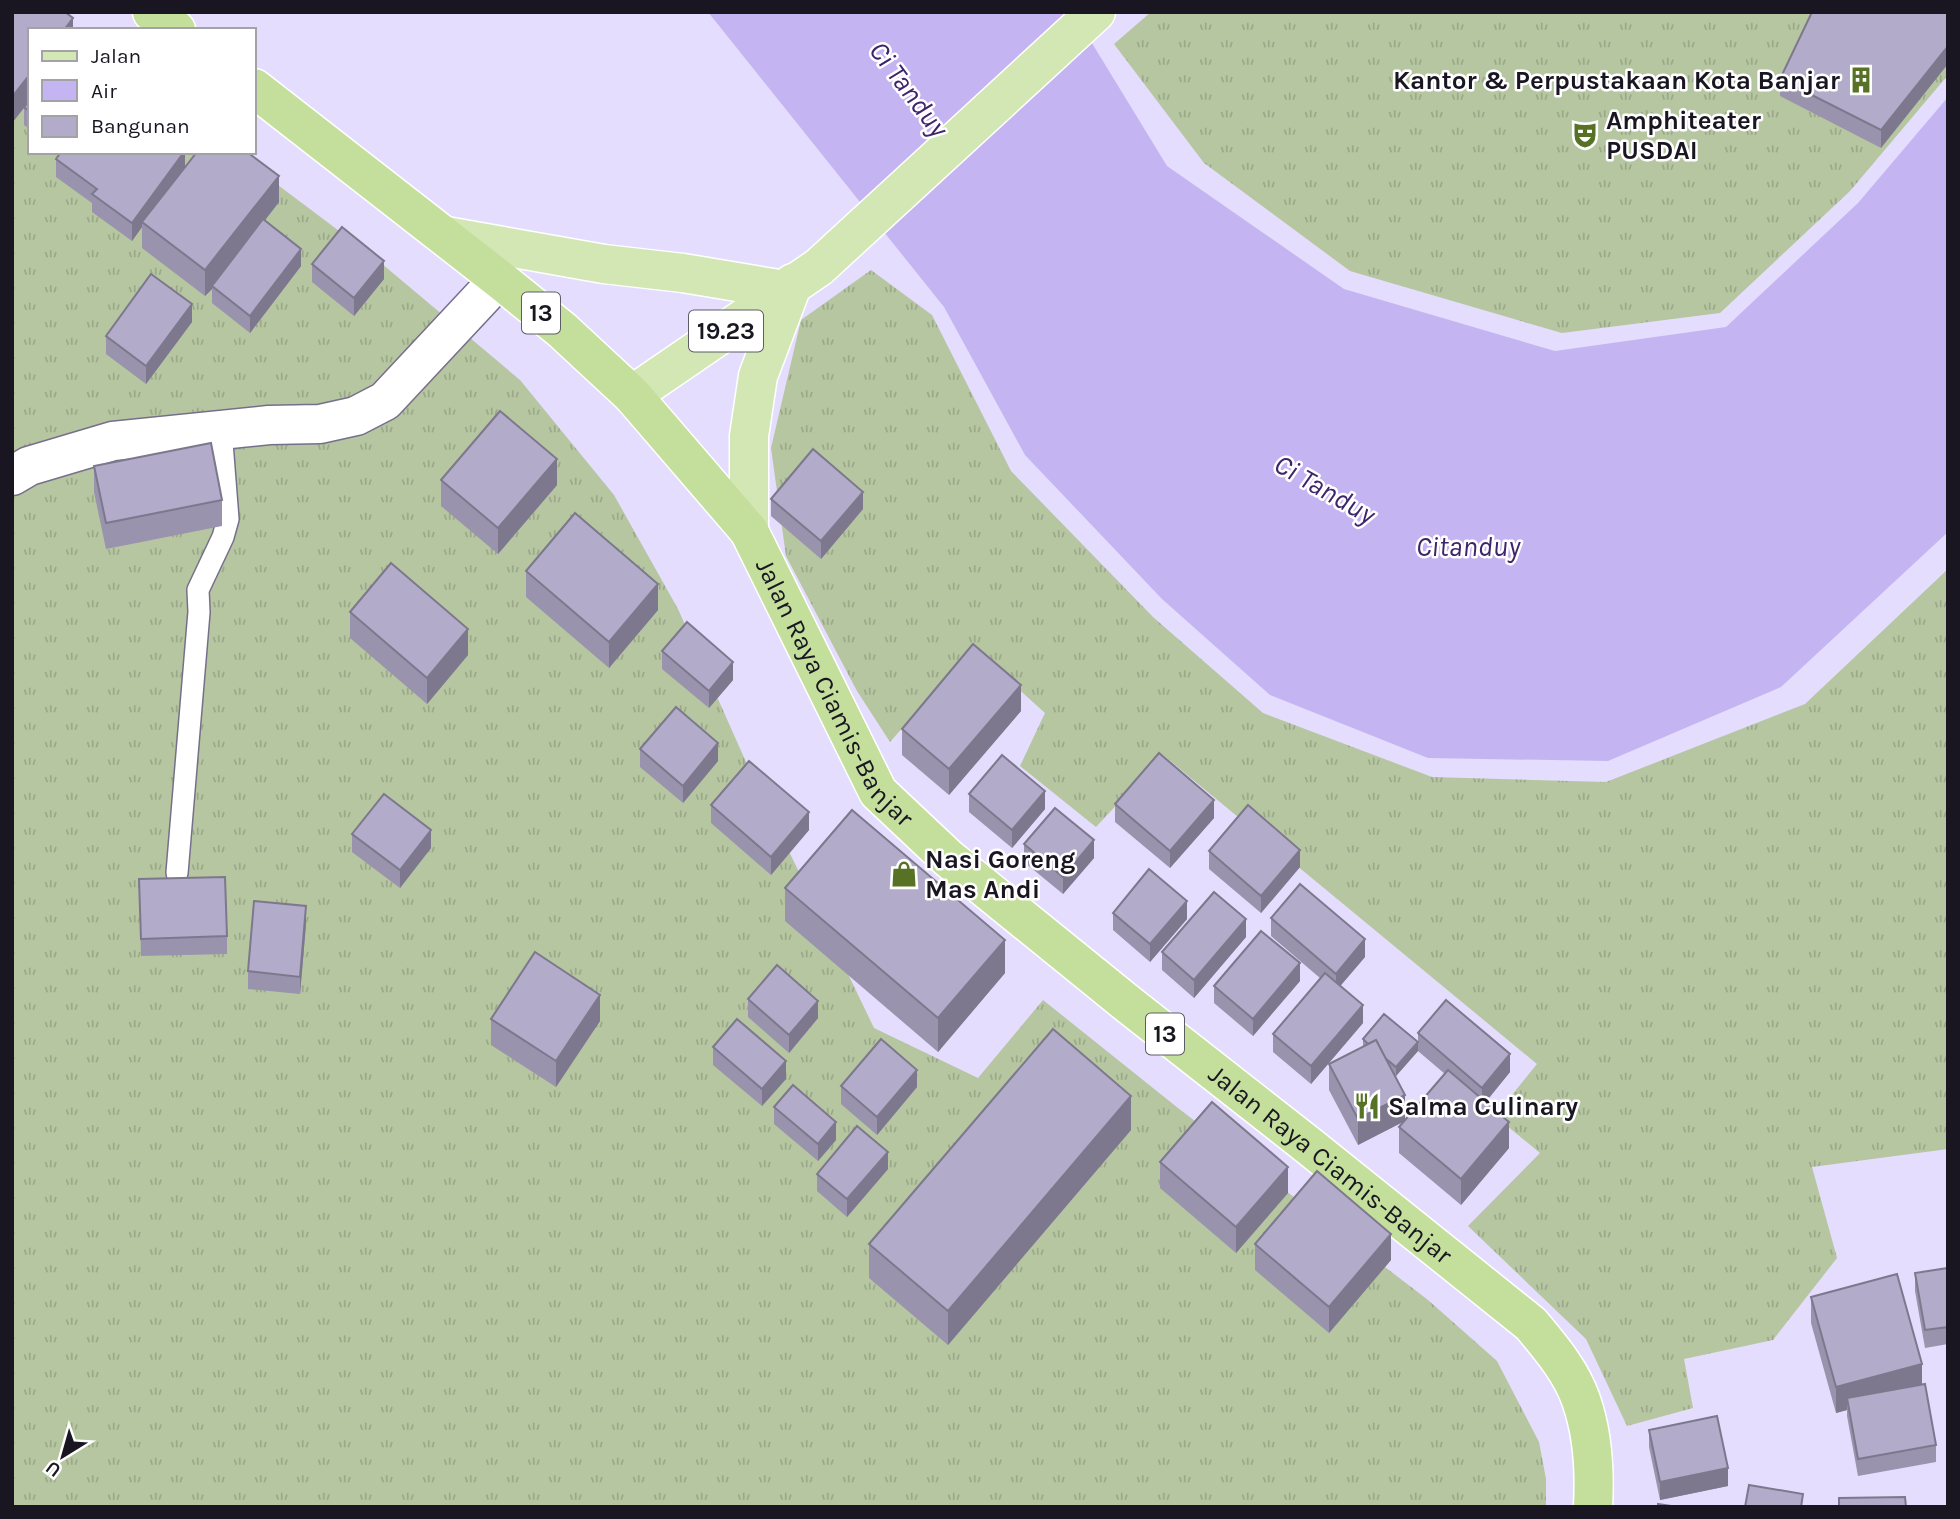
<svg xmlns="http://www.w3.org/2000/svg" width="1960" height="1519" font-family="Karla,sans-serif">
<style>
.grass{fill:url(#grass-tufts)}
.water{fill:#c4b5f2}
.lines{fill:none;stroke-linecap:round;stroke-linejoin:round}
.service-casing{stroke:#766f8b;stroke-width:24}
.minor-casing{stroke:#766f8b;stroke-width:41}
.primary-casing{stroke:#fff;stroke-width:41}
.trunk-casing{stroke:#fff;stroke-width:41}
.service{stroke:#fff;stroke-width:21}
.minor{stroke:#fff;stroke-width:38}
.primary{stroke:#d3e7b5;stroke-width:38}
.trunk{stroke:#c4df9c;stroke-width:38}
.wall{fill:#9993ad;fill-rule:evenodd}
.shaded-wall{fill:#7d788d}
.building{fill:#b2abc9;stroke:#7d788d;stroke-width:2}
.labels{text-anchor:middle;dominant-baseline:central;stroke-width:5;stroke-linejoin:round;paint-order:stroke}
.shield{fill:#fff;stroke:#5e5c64;stroke-width:2}
.shield-label{font-size:24px;font-weight:bold;fill:#191621}
.poi-label{font-size:26px;font-weight:bold;fill:#191621;stroke:#fff;text-anchor:start}
.street-label{font-size:26px;fill:#191621;stroke:#fff}
.water-label{font-size:28px;font-style:italic;fill:#3e256b;stroke:#fff}
</style>
<defs>
<pattern id="grass-tufts" width="24" height="20" patternUnits="userSpaceOnUse" patternTransform="scale(1.75)"><rect width="24" height="20" fill="#b5c6a0"/><path d="M3 7l-1-3M5 7V3M7 7l1-3M15 17l-1-3M17 17v-4M19 17l1-3" fill="none" stroke="#9ba98a"/></pattern>
</defs>
<rect width="100%" height="100%" fill="#e4ddfd"/>
<g class="grass">
<path d="M12 12 30 30V152H234L375 258 520 380 614 495 678 609 746 762 874 1028 978 1078 1043 1000 1178 1108 1428 1300 1497 1361 1539 1442 1546 1479V1507H12Z"/>
<path d="M1151 12H1948V75L1850 191 1720 313 1562 333 1350 271 1204 163 1114 44Z"/>
<path d="M871 270 932 315 1011 471 1153 617 1263 713 1432 777 1606 782 1805 704 1948 569V1149L1812 1167 1837 1258 1773 1340 1684 1359 1693 1408 1627 1426 1586 1339 1468 1226 1540 1153 1495 1116 1537 1064 1163 755 1096 827 1020 766 1045 713 973 648 890 742 857 691 786 556 771 448 801 320Z"/>
</g>
<path class="water" d="M708 12H1073L1167 166 1344 289 1555 351 1726 327 1858 203 1948 97V532L1781 687 1608 761 1428 758 1270 695 1162 599 1025 455 944 307Z"/>
<g class="lines">
<g class="service-casing">
<path id="service" d="M177 873 199 612 198 590 223 537 228 519 221 430"/>
</g>
<g class="minor-casing">
<path id="minor" d="M12 476 29 466 113 441 269 425 320 424 356 416 385 401 499 279"/>
</g>
<g class="primary-casing">
<g id="primary">
<path d="M446 236 604 264 683 273 785 290"/>
<path d="M632 395 819 267 1096 12"/>
<path d="M749 531V436L758 376 793 283"/>
</g>
</g>
<g class="trunk-casing">
<g id="trunk">
<path d="M152 12 176 30"/>
<path id="s1" d="M254 88 499 279 562 330 632 395 749 531 878 792 948 858 1128 1004 1309 1146 1531 1324C1550 1347 1571 1371 1581 1400 1593 1434 1595 1471 1593 1507"/>
</g>
</g>
<use href="#service" class="service"/>
<use href="#minor" class="minor"/>
<use href="#primary" class="primary"/>
<use href="#trunk" class="trunk"/>
</g>
<g class="wall">
<path d="M12 12H65L73 18V30H30V129L24 125V108L12 123Z"/>
<path d="M1948 12 1881 148 1780 96V79Z"/>
<path d="M60 152H185V168L279 202 265 220 301 266 250 333 212 303V289L205 296 142 248V227L132 241 92 212V203L56 177V159Z"/>
<path d="M312 264 384 279 354 316 312 282Z"/>
<path d="M192 322 146 384 106 354V336Z"/>
<path d="M94 466 222 500V526L106 549 94 492Z"/>
<path d="M441 480 557 485 498 554 441 506Z"/>
<path d="M771 499 863 509 821 559 771 516Z"/>
<path d="M526 571 658 610 609 668 526 597Z"/>
<path d="M350 612 468 655 427 704 350 638Z"/>
<path d="M662 651 733 680 709 708 662 669Z"/>
<path d="M1021 711 949 795 902 755V729Z"/>
<path d="M640 749 718 761 683 803 640 767Z"/>
<path d="M969 794 1045 809 1012 848 969 812Z"/>
<path d="M1115 804 1214 818 1170 868 1115 822Z"/>
<path d="M711 805 809 830 771 875 711 823Z"/>
<path d="M352 834 431 848 400 888 352 852Z"/>
<path d="M1024 844 1094 858 1063 894 1024 862Z"/>
<path d="M1209 851 1300 867 1261 913 1209 869Z"/>
<path d="M139 879 227 936V954L141 956Z"/>
<path d="M785 888 1005 973 938 1052 785 921Z"/>
<path d="M1113 913 1187 919 1150 962 1113 930Z"/>
<path d="M1271 918 1365 957 1340 986 1363 1023 1311 1084 1273 1052V1034L1320 978 1271 936Z"/>
<path d="M306 924 300 994 248 989V971Z"/>
<path d="M1246 937 1194 998 1162 970V952Z"/>
<path d="M1300 981 1253 1036 1214 1003V986Z"/>
<path d="M748 999 818 1018 789 1053 748 1017Z"/>
<path d="M491 1019 600 1021 556 1087 491 1045Z"/>
<path d="M1418 1033 1510 1072 1486 1102 1509 1148 1461 1205 1399 1153V1127L1404 1121 1358 1145 1329 1090V1064L1363 1047V1039L1418 1042ZM1418 1051 1445 1074 1405 1121 1393 1074 1396 1076Z"/>
<path d="M713 1047 786 1079 762 1106 713 1065Z"/>
<path d="M841 1086 917 1087 877 1135 841 1104Z"/>
<path d="M774 1107 836 1140 818 1161 774 1124Z"/>
<path d="M1131 1130 948 1345 869 1278V1244Z"/>
<path d="M1160 1162 1288 1193 1236 1253 1160 1188Z"/>
<path d="M888 1169 847 1217 817 1191V1174Z"/>
<path d="M1255 1244 1391 1260 1329 1333 1255 1270Z"/>
<path d="M1948 1268V1344L1925 1348 1915 1291V1273Z"/>
<path d="M1811 1297 1922 1384 1936 1445V1462L1858 1476 1847 1416V1410L1836 1413 1811 1323Z"/>
<path d="M1649 1430 1728 1486 1660 1500 1649 1447Z"/>
</g>
<g class="shaded-wall">
<path d="M73 18V30H64Z"/>
<path d="M1948 46V64L1881 148V130Z"/>
<path d="M30 74V100L12 123V97Z"/>
<path d="M185 152V169L142 222V227L132 241V223Z"/>
<path d="M279 176V202L213 287 212 286V289L205 296V270Z"/>
<path d="M301 249V266L250 333V316Z"/>
<path d="M384 261V279L354 316V298Z"/>
<path d="M192 304V322L146 384V366Z"/>
<path d="M557 459V485L498 554V528Z"/>
<path d="M863 492V509L821 559V541Z"/>
<path d="M14 556V574L12 576V558Z"/>
<path d="M658 584V610L609 668V642Z"/>
<path d="M468 629V655L427 704V678Z"/>
<path d="M733 662V680L709 708V691Z"/>
<path d="M1021 685V711L949 795V769Z"/>
<path d="M718 743V761L683 803V786Z"/>
<path d="M1045 791V809L1012 848V830Z"/>
<path d="M1214 800V818L1170 868V851Z"/>
<path d="M809 812V830L771 875V857Z"/>
<path d="M431 830V848L400 888V870Z"/>
<path d="M1094 840V858L1063 894V877Z"/>
<path d="M1300 850V867L1261 913V896Z"/>
<path d="M1187 901V919L1150 962V944Z"/>
<path d="M306 906V924L300 994V977Z"/>
<path d="M1246 919V937L1194 998V980Z"/>
<path d="M1365 939V957L1336 991V974Z"/>
<path d="M1005 940V973L938 1052V1018Z"/>
<path d="M1300 963V981L1253 1036V1019Z"/>
<path d="M600 995V1021L556 1087V1061Z"/>
<path d="M818 1001V1018L789 1053V1035Z"/>
<path d="M1363 1005V1023L1311 1084V1066Z"/>
<path d="M1418 1042V1051L1396 1076V1067Z"/>
<path d="M1510 1054V1072L1482 1106V1088Z"/>
<path d="M786 1061V1079L762 1106V1089Z"/>
<path d="M917 1070V1087L877 1135V1117Z"/>
<path d="M1405 1095V1121L1358 1145V1119Z"/>
<path d="M1131 1096V1130L948 1345V1311Z"/>
<path d="M836 1122V1140L818 1161V1144Z"/>
<path d="M1509 1122V1148L1461 1205V1179Z"/>
<path d="M888 1152V1169L847 1217V1199Z"/>
<path d="M1288 1167V1193L1236 1253V1227Z"/>
<path d="M1391 1234V1260L1329 1333V1307Z"/>
<path d="M1922 1364V1390L1847 1398V1410L1836 1413V1387Z"/>
<path d="M1728 1468V1486L1660 1500V1482Z"/>
</g>
<g class="building">
<path d="M12 12H65L73 18 64 30H30V74L12 97Z"/>
<path d="M1812 12H1948V46L1881 130 1780 79Z"/>
<path d="M30 100V112L24 107Z"/>
<path d="M61 152H184L132 223 92 194 97 189 56 159Z"/>
<path d="M197 152H247L279 176 205 270 142 222Z"/>
<path d="M263 219 301 249 250 316 212 286Z"/>
<path d="M342 227 384 261 354 298 312 264Z"/>
<path d="M151 274 192 304 146 366 106 336Z"/>
<path d="M500 411 557 459 498 528 441 480Z"/>
<path d="M211 443 222 500 106 523 94 466Z"/>
<path d="M813 449 863 492 821 541 771 499Z"/>
<path d="M575 513 658 584 609 642 526 571Z"/>
<path d="M391 563 468 629 427 678 350 612Z"/>
<path d="M687 622 733 662 709 691 662 651Z"/>
<path d="M973 644 1021 685 949 769 902 729Z"/>
<path d="M676 707 718 743 683 786 640 749Z"/>
<path d="M1159 753 1214 800 1170 851 1115 804Z"/>
<path d="M1002 755 1045 791 1012 830 969 794Z"/>
<path d="M749 761 809 812 771 857 711 805Z"/>
<path d="M384 794 431 830 400 870 352 834Z"/>
<path d="M1248 805 1300 850 1261 896 1209 851Z"/>
<path d="M1055 808 1094 840 1063 877 1024 844Z"/>
<path d="M852 810 1005 940 938 1018 785 888Z"/>
<path d="M1149 869 1187 901 1150 944 1113 913Z"/>
<path d="M225 877 227 936 141 939 139 879Z"/>
<path d="M1300 884 1365 939 1336 974 1271 918Z"/>
<path d="M1214 892 1246 919 1194 980 1162 952Z"/>
<path d="M254 901 306 906 300 977 248 971Z"/>
<path d="M1261 931 1300 963 1253 1019 1214 986Z"/>
<path d="M535 952 600 995 556 1061 491 1019Z"/>
<path d="M777 965 818 1001 789 1035 748 999Z"/>
<path d="M1325 973 1363 1005 1311 1066 1273 1034Z"/>
<path d="M1446 1000 1510 1054 1482 1088 1418 1033Z"/>
<path d="M1384 1014 1418 1042 1396 1067 1385 1058 1376 1040 1368 1044 1363 1039Z"/>
<path d="M737 1019 786 1061 762 1089 713 1047Z"/>
<path d="M1053 1029 1131 1096 948 1311 869 1244Z"/>
<path d="M881 1039 917 1070 877 1117 841 1086Z"/>
<path d="M1376 1040 1405 1095 1358 1119 1329 1064Z"/>
<path d="M1448 1070 1509 1122 1461 1179 1399 1127Z"/>
<path d="M793 1085 836 1122 818 1144 774 1107Z"/>
<path d="M1212 1102 1288 1167 1236 1227 1160 1162Z"/>
<path d="M857 1126 888 1152 847 1199 817 1174Z"/>
<path d="M1317 1171 1391 1234 1329 1307 1255 1244Z"/>
<path d="M1948 1268V1327L1925 1330 1915 1273Z"/>
<path d="M1897 1274 1922 1364 1836 1387 1811 1297Z"/>
<path d="M1925 1384 1936 1445 1858 1459 1847 1398Z"/>
<path d="M1717 1416 1728 1468 1660 1482 1649 1430Z"/>
<path d="M1749 1485 1803 1494 1801 1507H1745Z"/>
<path d="M1905 1497 1906 1507H1839V1498Z"/>
<path d="M1658 1504 1678 1507H1658Z"/>
</g>
<defs>
<g id="building-bare" transform="scale(2.1)"><path d="M-4-6H4V6H1V3H-1V6H-4ZM-2.5-4.3h1.7v1.8h-1.7ZM.8-4.3h1.7v1.8H.8ZM-2.5-1h1.7V.8h-1.7ZM.8-1h1.7V.8H.8Z" fill="#577225" stroke="#fff" stroke-width="2.5" paint-order="stroke"/></g>
<g id="theatre-bare" transform="scale(2.1)"><path d="M-5-5.5Q0-4 5-5.5V0Q5 5 0 6Q-5 5-5 0ZM-3.3-2.5H-1v1.5H-3.3ZM1-2.5H3.3v1.5H1ZM-2.8 1Q0 5.5 2.8 1Z" fill="#577225" stroke="#fff" stroke-width="2.5" paint-order="stroke"/></g>
<g id="shop-bare" transform="scale(2.1)"><path d="M-5-2.5h2.3a2.7 3.5 0 0 1 5.4 0H5L5.5 6h-11ZM-1.5-2.5h3a1.5 2.3 0 0 0-3 0Z" fill="#577225" stroke="#fff" stroke-width="2.5" paint-order="stroke"/></g>
<g id="restaurant-bare" transform="scale(2.1)"><path d="M-5-6h1v4h1v-4h1v4h1v-4h1v5L-1.5 .5V6h-2V.5L-5-1ZM5-6V6H3V1.5H1.5Q1.5-4 5-6Z" fill="#577225" stroke="#fff" stroke-width="2.5" paint-order="stroke"/></g>
</defs>
<g fill-rule="evenodd">
<use href="#building-bare" x="1861" y="80"/>
<use href="#theatre-bare" x="1585" y="135"/>
<use href="#shop-bare" x="904" y="874"/>
<use href="#restaurant-bare" x="1367" y="1106"/>
</g>
<g class="labels">
<g class="shield">
<rect x="522" y="292.5" width="38" height="41" rx="5"/>
<rect x="689" y="310.5" width="74" height="41" rx="5"/>
<rect x="1146" y="1013.5" width="38" height="41" rx="5"/>
</g>
<g class="shield-label">
<text x="541" y="313">13</text>
<text x="726" y="331">19.23</text>
<text x="1165" y="1034">13</text>
</g>
<g class="poi-label">
<text x="1840" y="80" text-anchor="end">Kantor &amp; Perpustakaan Kota Banjar</text>
<text x="1606" y="120">Amphiteater<tspan x="1606" dy="30">PUSDAI</tspan></text>
<text x="925" y="859">Nasi Goreng<tspan x="925" dy="30">Mas Andi</tspan></text>
<text x="1388" y="1106">Salma Culinary</text>
</g>
<g class="street-label">
<text stroke="none"><textPath href="#s1" startOffset="850">Jalan Raya Ciamis-Banjar</textPath></text>
<text stroke="none"><textPath href="#s1" startOffset="1544">Jalan Raya Ciamis-Banjar</textPath></text>
</g>
<g class="water-label">
<text transform="translate(909 89) rotate(53)">Ci Tanduy</text>
<text transform="translate(1325 489) rotate(30)">Ci Tanduy</text>
<text x="1468" y="546">Citanduy</text>
</g>
</g>
<rect width="1960" height="1519" fill="none" stroke="#191621" stroke-width="28"/>
<rect x="28" y="28" width="228" height="126" fill="#ffffff" stroke="#a3a2a6" stroke-width="2"/>
<rect x="42" y="51" width="35" height="10" fill="#d3e7b5" stroke="#a3a2a6" stroke-width="2"/>
<text x="91" y="63" font-size="21" fill="#191621">Jalan</text>
<rect x="42" y="80" width="35" height="21" fill="#c4b5f2" stroke="#a3a2a6" stroke-width="2"/>
<text x="91" y="98" font-size="21" fill="#191621">Air</text>
<rect x="42" y="116" width="35" height="21" fill="#b2abc9" stroke="#a3a2a6" stroke-width="2"/>
<text x="91" y="133" font-size="21" fill="#191621">Bangunan</text>
<g transform="translate(63 1456) rotate(217)" stroke="#ffffff" stroke-width="5" paint-order="stroke">
<path d="M0-5L12 26L0 18L-12 26Z" fill="#191621"/>
<text y="-10" font-size="19" font-weight="bold" text-anchor="middle" fill="#191621">U</text>
</g>
</svg>
